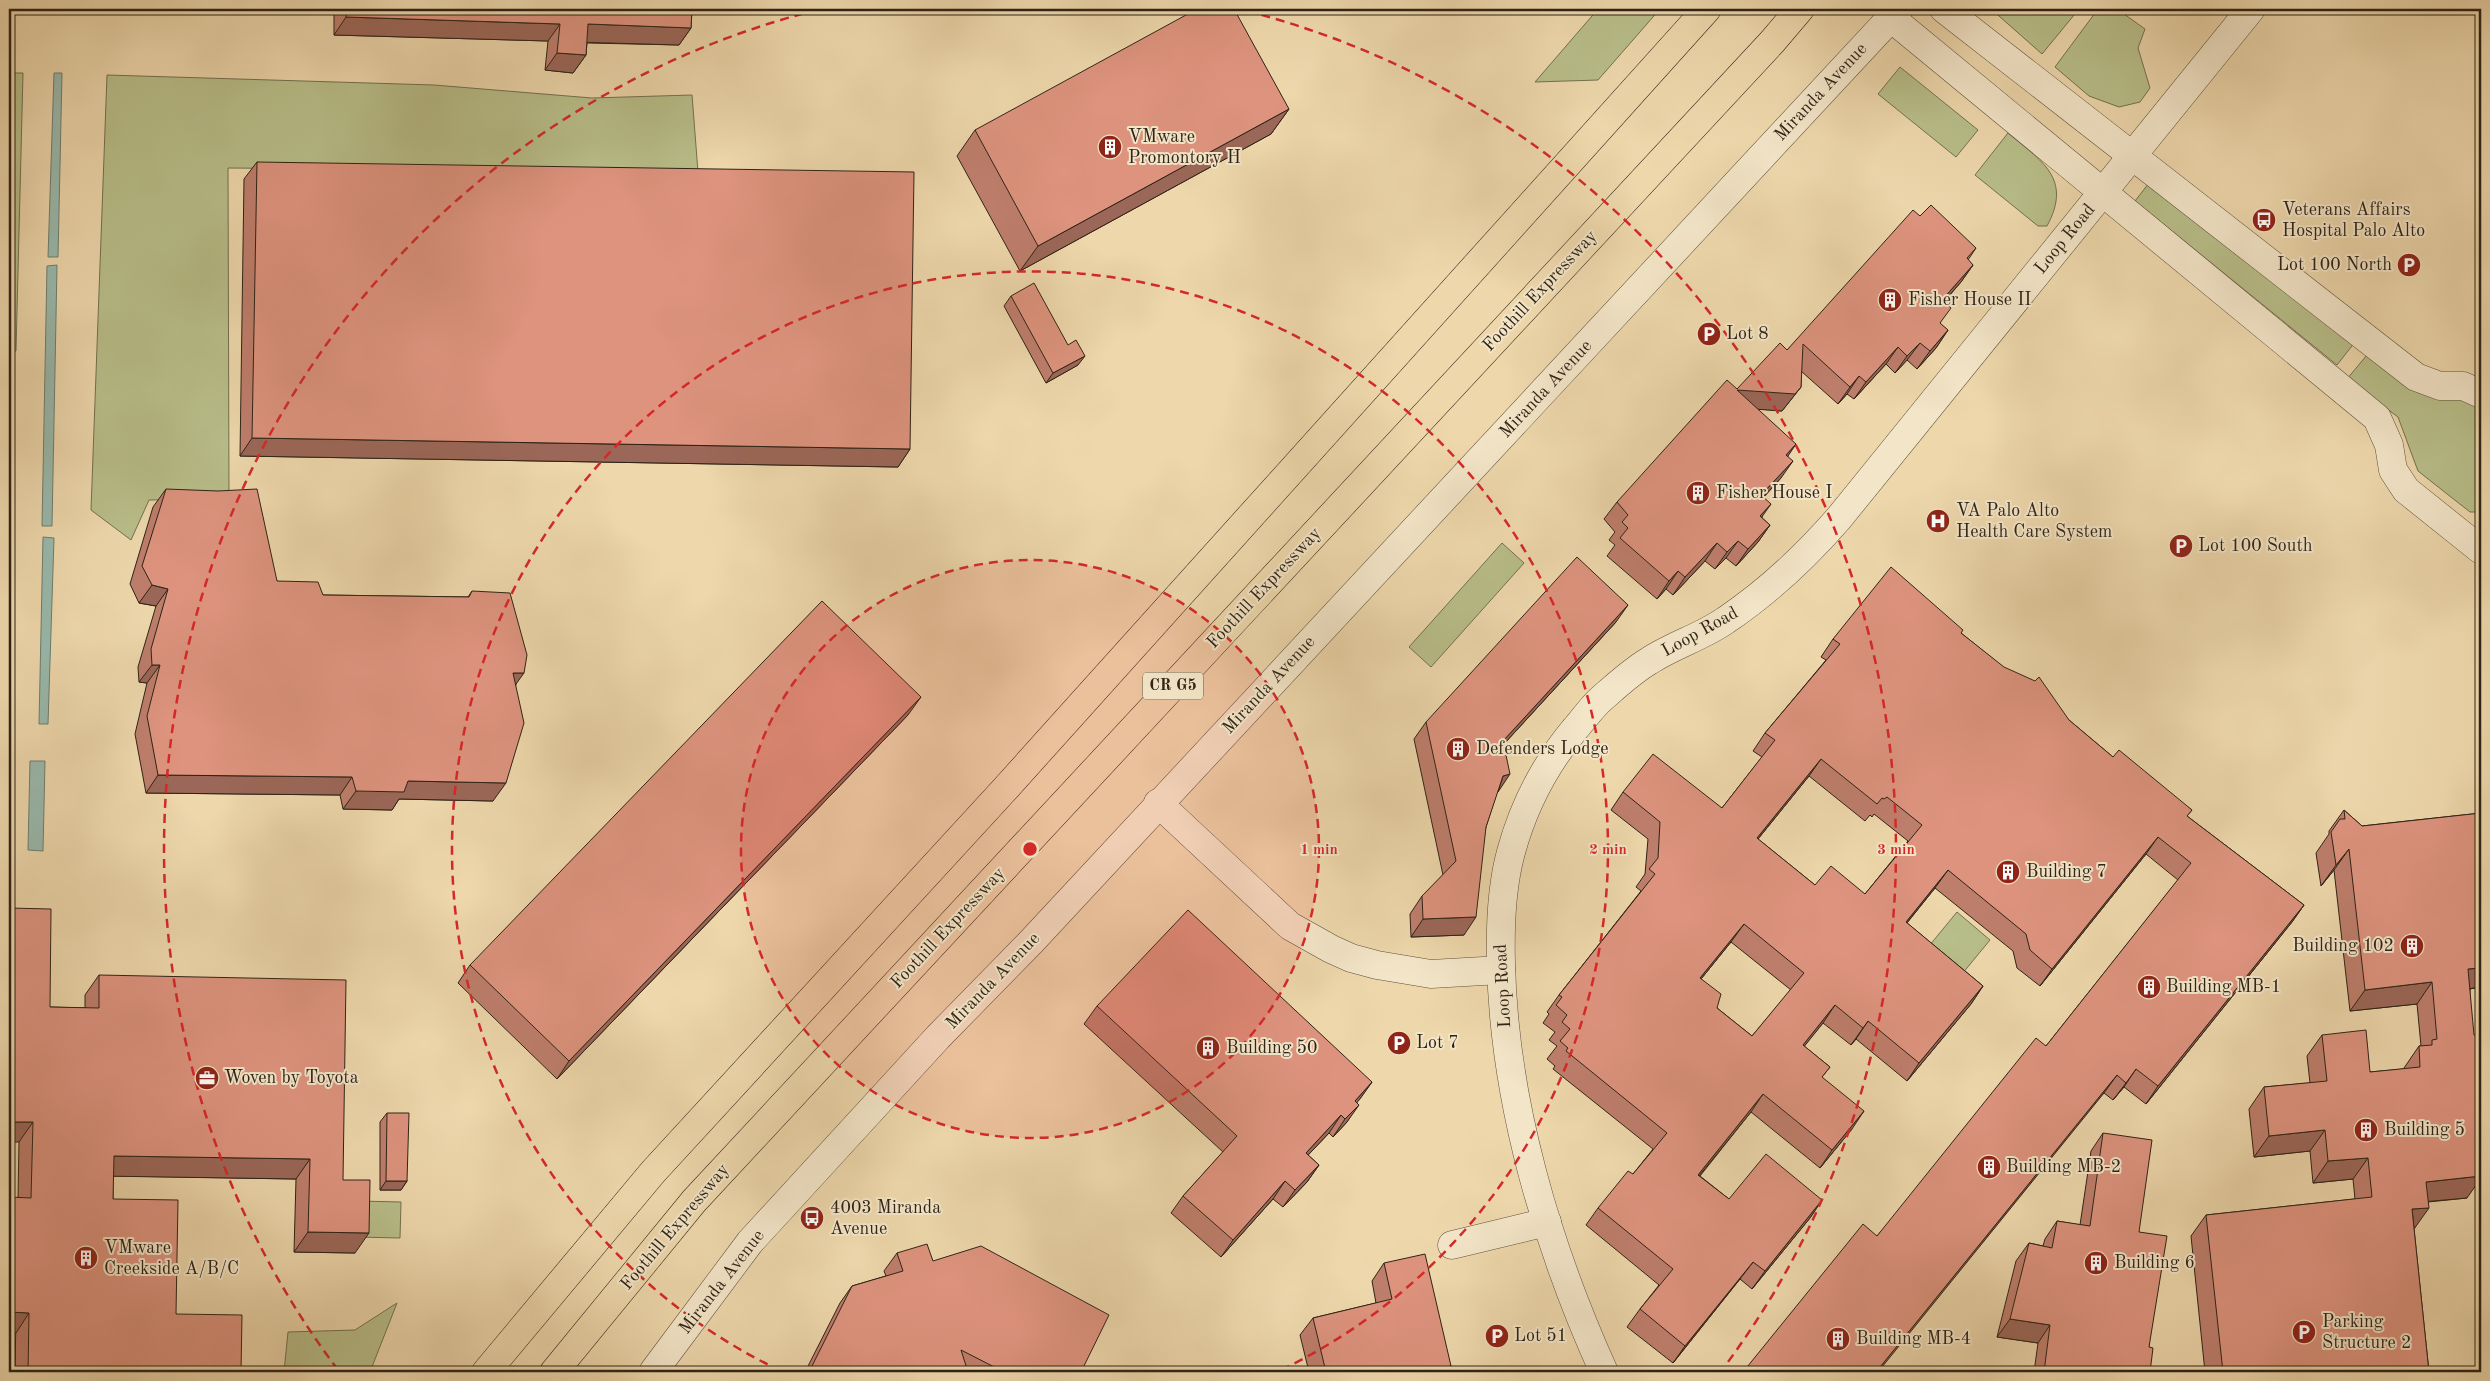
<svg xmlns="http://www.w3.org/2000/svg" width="2490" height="1381" font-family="'Old Standard TT',serif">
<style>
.green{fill:#b8be89;stroke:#737050}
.water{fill:#99b9ac;stroke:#6e7d70}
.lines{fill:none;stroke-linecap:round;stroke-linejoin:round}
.minor-casing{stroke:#5e503b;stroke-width:29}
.tertiary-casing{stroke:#5e503b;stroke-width:29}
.trunk-casing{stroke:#2e2316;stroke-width:29}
.minor{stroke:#f3e5c8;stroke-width:28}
.tertiary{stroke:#f3e5c8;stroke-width:28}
.trunk{stroke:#edd7ab;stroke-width:28}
.wall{fill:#be7e6c;stroke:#2e2316;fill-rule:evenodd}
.shaded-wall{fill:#9b6758;stroke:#2e2316}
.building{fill:#dd937e;stroke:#2e2316;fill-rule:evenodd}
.ring{fill:none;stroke:#d62828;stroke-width:2.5;stroke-dasharray:9 6}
.labels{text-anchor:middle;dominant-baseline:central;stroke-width:4;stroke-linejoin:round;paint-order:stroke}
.shield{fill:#f3e5c8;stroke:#695d4b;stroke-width:1}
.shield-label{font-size:16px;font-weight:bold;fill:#2e2316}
.street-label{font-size:18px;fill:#2e2316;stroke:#f3e5c8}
.poi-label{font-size:18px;fill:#2e2316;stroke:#f3e5c8;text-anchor:start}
.centre{fill:#d62828;stroke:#f3e5c8;stroke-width:2.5}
.ring-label{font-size:15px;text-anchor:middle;font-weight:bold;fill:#d62828;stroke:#f3e5c8;stroke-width:4;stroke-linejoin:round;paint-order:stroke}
</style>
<rect width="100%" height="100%" fill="#edd7ab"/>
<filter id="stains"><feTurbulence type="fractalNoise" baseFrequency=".004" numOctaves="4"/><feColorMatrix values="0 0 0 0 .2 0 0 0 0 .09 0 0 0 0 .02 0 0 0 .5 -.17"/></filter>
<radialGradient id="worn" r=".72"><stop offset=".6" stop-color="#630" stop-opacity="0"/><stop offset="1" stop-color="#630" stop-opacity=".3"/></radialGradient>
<g class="green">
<path d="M1598 9H1660L1598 80 1535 82Z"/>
<path d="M1991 9H2079L2042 54Z"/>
<path d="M2098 9H2117L2145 29 2138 48 2150 88 2140 102 2119 107 2089 96 2055 67Z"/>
<path d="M1900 67 1978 130 1956 157 1878 94Z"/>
<path d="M9 73H23L16 351H9Z"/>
<path d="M107 75 434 85 592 98 692 95 698 172 228 168 229 499 149 500 131 540 91 510Z"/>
<path d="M2008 133C2041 161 2073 178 2047 226H2038L1975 175Z"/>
<path d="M2149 183 2355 342 2337 365 2135 201Z"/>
<path d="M2367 355 2473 401 2481 408V512H2470L2418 471 2398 417 2347 379Z"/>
<path d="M1502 543 1524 563 1431 667 1409 647Z"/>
<path d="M1957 912 1990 940 1962 974 1929 946Z"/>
<path d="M358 1201 401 1202 400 1238 357 1237Z"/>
<path d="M397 1303 370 1372H284L288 1332 355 1330Z"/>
</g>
<g class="water">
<path d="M54 73H62L58 257H48Z"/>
<path d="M57 265 52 526H42L47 266Z"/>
<path d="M43 537 54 538 48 724H39Z"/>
<path d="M30 761H45L43 851 28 850Z"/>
</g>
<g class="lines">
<g class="minor-casing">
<g id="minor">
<path d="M1944 9 2416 377 2440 386H2463L2481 394"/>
<path d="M1891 18 2377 418 2389 445 2393 470 2406 490 2481 550"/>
<path d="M1158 803 1290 926 1331 949 1351 958 1377 965 1431 974 1501 970"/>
<path d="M1452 1245 1547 1222"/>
<path d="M1604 1372C1547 1246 1504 1102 1501 963 1500 926 1501 888 1511 852 1523 808 1545 765 1574 730 1583 720 1591 708 1601 699 1616 686 1632 671 1649 661 1673 645 1702 637 1726 620 1769 591 1805 557 1839 518L2251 9"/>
</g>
</g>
<g class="tertiary-casing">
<path id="tertiary" d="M653 1372 750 1242 938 1037 1031 942 1899 9"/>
</g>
<g class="trunk-casing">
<g id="trunk">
<path d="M486 1372 653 1172 1005 789 1707 9"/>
<path d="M554 1372 694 1201 1772 42 1800 9"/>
</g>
</g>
<use href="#minor" class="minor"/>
<use href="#tertiary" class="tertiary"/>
<use href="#trunk" class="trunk"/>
</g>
<g class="wall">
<path d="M334 9H692L691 28 679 45 587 43 586 55 573 73 545 70 548 41 334 35Z"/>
<path d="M1289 109 1271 134 1020 271 957 156 975 130Z"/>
<path d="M257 162 910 449 898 467 240 456 244 179Z"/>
<path d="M1920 216 1976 248 1968 260 1973 265 1961 282 1944 302 1940 324 1948 330 1936 348 1917 369 1907 360 1895 373 1886 364 1854 399 1847 394 1838 404 1801 371V387L1782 411 1758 409 1788 456 1781 478 1764 497 1762 518 1770 525 1758 542 1736 566 1726 558 1715 569 1705 561 1673 595 1666 589 1657 599 1607 556 1615 545 1609 540 1615 532 1604 519 1617 502 1737 389 1787 350Z"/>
<path d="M1011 296 1078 365 1046 383 1004 306Z"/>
<path d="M166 489 277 581 323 595 468 597 472 591 516 684 493 801 399 799 392 810 343 809 340 795 146 793 135 734 147 683 139 682 138 667 156 606 139 603 130 584 153 507Z"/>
<path d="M1616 622 1504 744 1497 792 1486 827 1464 935 1411 937 1410 914 1422 896 1443 875 1414 739 1426 722Z"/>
<path d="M1961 633 2069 720 2113 757 2192 810 2187 816 2304 905 2292 922 2146 1104 2124 1087 2113 1100 2104 1093 1877 1236 2046 1046 2178 880 2146 854 2040 986 2017 968 2013 951 1935 888 1907 923 1983 986 1971 1004 1907 1081 1856 1039 1851 1045 1823 1023 1804 1046 1830 1067 1822 1077 1852 1129 1820 1168 1751 1112 1700 1176 1729 1199 1822 1200 1810 1218 1752 1289 1740 1279 1673 1363 1627 1327 1640 1309 1659 1285 1586 1225 1598 1208 1633 1174 1653 1149 1553 1069 1555 1066 1547 1059 1557 1046 1549 1040 1555 1032 1543 1023 1549 1014 1547 1012 1559 995 1641 891 1636 887 1645 874 1648 839 1611 810 1623 792 1722 808 1762 757 1753 751 1765 733 1826 660 1821 657 1833 639ZM1809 776 1865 821 1870 815 1872 817 1874 814 1908 841 1865 894 1815 885 1758 839ZM1731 942 1791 990 1752 1036 1717 1008 1701 979Z"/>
<path d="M908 715 557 1079 458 983 470 965Z"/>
<path d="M2344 810 2362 826 2481 813V987L2470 989 2467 1198 2428 1202 2414 1229 2429 1372H2205L2191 1236 2206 1215 2355 1199 2353 1179 2313 1183 2310 1151 2254 1157 2249 1109 2264 1087 2310 1083 2307 1056 2322 1035 2370 1072 2404 1069V1068L2419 1046H2421L2417 1004 2350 1011 2334 870 2321 886 2316 853 2329 834V831Z"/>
<path d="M99 975 343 1180 355 1253 294 1252 296 1179 113 1176V1199L176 1314 241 1372H15L19 1142 50 1007 85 1008V995Z"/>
<path d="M1097 1006 1372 1082 1357 1102 1347 1122 1333 1137 1329 1133 1308 1155 1319 1165 1307 1182 1283 1207 1273 1199 1221 1257 1171 1213 1183 1196 1223 1152 1084 1024Z"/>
<path d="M387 1113 407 1181 401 1190H380V1122Z"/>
<path d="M2103 1133 2139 1232 2149 1347 2150 1372H2034L2038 1343 1997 1337 2016 1261 2029 1243 2043 1246 2045 1239 2057 1221 2080 1225 2091 1151Z"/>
<path d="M897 1253 933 1261 1081 1372H805L840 1303 852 1286 886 1276 884 1271Z"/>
<path d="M1384 1263 1451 1366 1446 1372H1309L1300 1335 1313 1318 1376 1303 1372 1281Z"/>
</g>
<g class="shaded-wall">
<path d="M113 9H255L253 12 112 10Z"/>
<path d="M346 17 560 24 548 41 334 35Z"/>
<path d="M588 24 691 28 679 45 575 42Z"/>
<path d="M557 53 586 55 573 73 545 70Z"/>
<path d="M1289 109 1271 134 1020 271 1038 246Z"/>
<path d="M1973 265 1961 282 1930 317 1942 300Z"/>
<path d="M1948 330 1936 348 1917 369 1930 351Z"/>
<path d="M1920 343 1907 360 1895 373 1907 356Z"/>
<path d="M1898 347 1886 364 1854 399 1866 382Z"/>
<path d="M1085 356 1078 365 1046 383 1053 373Z"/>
<path d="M1859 376 1847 394 1838 404 1850 387Z"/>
<path d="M1801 387 1782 411 1725 407 1737 390Z"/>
<path d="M252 438 910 449 898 467 240 456Z"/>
<path d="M1796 444 1784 462 1786 455Z"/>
<path d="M1793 461 1781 478 1749 512 1761 495Z"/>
<path d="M1771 504 1759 521 1760 516Z"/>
<path d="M1770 525 1758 542 1736 566 1748 549Z"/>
<path d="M1738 541 1726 558 1715 569 1727 552Z"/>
<path d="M1717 543 1705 561 1673 595 1685 577Z"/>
<path d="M1678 571 1666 589 1657 599 1669 581Z"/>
<path d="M152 585 168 589 156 606 139 603Z"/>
<path d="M1628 605 1616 622 1491 758 1503 741Z"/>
<path d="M152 665H160L147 683 139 682Z"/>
<path d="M513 673H524L511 691Z"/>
<path d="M921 697 908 715 557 1079 569 1061Z"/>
<path d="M1821 759 1809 776 1745 855 1757 838Z"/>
<path d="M1510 774 1498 792 1503 776Z"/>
<path d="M158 775 352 777 340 795 146 793Z"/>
<path d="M408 781 506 783 493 801 399 799 392 810 343 809 356 791Z"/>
<path d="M2158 837 2146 854 2040 986 2052 969Z"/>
<path d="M2349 849 2334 870 2321 886 2336 865Z"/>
<path d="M1948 870 1935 888 1893 940 1906 922Z"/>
<path d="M2304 905 2292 922 2146 1104 2158 1086Z"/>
<path d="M1476 917 1464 935 1411 937 1423 919Z"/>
<path d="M1744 924 1731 942 1688 995 1700 978Z"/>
<path d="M2481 968V987L2453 991 2468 969Z"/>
<path d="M2432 982 2417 1004 2350 1011 2365 990Z"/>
<path d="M1983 986 1971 1004 1907 1081 1919 1063Z"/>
<path d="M1835 1005 1823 1023 1791 1063 1803 1045Z"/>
<path d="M1868 1021 1856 1039 1851 1045 1863 1028Z"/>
<path d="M2136 1069 2124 1087 2113 1100 2126 1083Z"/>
<path d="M2117 1075 2104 1093 1878 1372H1876Z"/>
<path d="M1372 1082 1360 1099 1343 1118 1355 1101Z"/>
<path d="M1763 1094 1751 1112 1686 1192 1698 1175Z"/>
<path d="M1359 1105 1347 1122 1333 1137 1345 1119Z"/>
<path d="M1864 1111 1852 1129 1820 1168 1832 1150Z"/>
<path d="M1341 1115 1329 1133 1294 1170 1306 1153Z"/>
<path d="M9 1122H33L19 1142H9Z"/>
<path d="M2325 1130 2310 1151 2254 1157 2269 1136Z"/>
<path d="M114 1156 310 1159 296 1179 100 1176Z"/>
<path d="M2368 1158 2353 1179 2313 1183 2328 1161Z"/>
<path d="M1319 1165 1307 1182 1283 1207 1295 1190Z"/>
<path d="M2481 1176V1178L2467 1198 2411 1203 2426 1182Z"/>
<path d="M386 1181H407L401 1190H380Z"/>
<path d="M1285 1181 1273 1199 1221 1257 1233 1240Z"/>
<path d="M1822 1200 1810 1218 1752 1289 1765 1271Z"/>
<path d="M2429 1208 2414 1229 2412 1209Z"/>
<path d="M308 1232 369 1233 355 1253 294 1252Z"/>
<path d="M1753 1262 1740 1279 1673 1363 1685 1346Z"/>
<path d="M9 1312 29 1313 16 1333H9Z"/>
<path d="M2010 1319 2050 1325 2038 1343 1997 1337Z"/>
<path d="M1451 1366 1446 1372H1424Z"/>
</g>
<g class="building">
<path d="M346 9H692L691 28 588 24 586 55 557 53 560 24 346 17Z"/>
<path d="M1197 9H1234L1289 109 1038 246 975 130Z"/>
<path d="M257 162 914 172 910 449 252 438Z"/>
<path d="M1931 205 1976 248 1967 258 1973 265 1942 300 1951 308 1940 323 1948 330 1930 351 1920 343 1907 356 1898 347 1866 382 1859 376 1850 387 1803 344 1801 387 1795 394 1737 390 1796 444 1786 455 1793 461 1761 495 1771 504 1760 516 1770 525 1748 549 1738 541 1727 552 1717 543 1685 577 1678 571 1669 581 1620 538 1628 528 1622 522 1628 515 1617 502 1727 380 1737 389 1780 343 1787 350 1913 210 1920 216Z"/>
<path d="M1034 283 1068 345 1076 340 1085 356 1053 373 1011 296Z"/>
<path d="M166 489 218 491 257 489 277 581 318 582 323 595 469 597 472 591 510 593 527 655 524 673H513L524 723 506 783 408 781 404 792 356 791 352 777 158 775 147 716 160 665H152L151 649 168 589 152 585 142 566Z"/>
<path d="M1577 557 1628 605 1503 741 1510 774 1503 776 1486 827 1476 917 1423 919 1422 896 1456 861 1426 722Z"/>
<path d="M1891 567 1963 630 1961 633 2004 667 2035 681 2039 677 2069 720 2113 757 2119 750 2192 810 2187 816 2304 905 2158 1086 2136 1069 2126 1083 2117 1075 1876 1372H1743L1863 1224 1877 1236 2036 1038 2046 1046 2191 863 2158 837 2052 969 2030 950 2026 934 1948 870 1906 922 1983 986 1919 1063 1868 1021 1863 1028 1835 1005 1803 1045 1830 1067 1822 1077 1864 1111 1832 1150 1763 1094 1698 1175 1729 1199 1766 1154 1822 1200 1765 1271 1753 1262 1685 1346 1640 1309 1673 1269 1598 1208 1628 1171 1633 1174 1667 1133 1566 1051 1568 1048 1560 1041 1570 1029 1562 1022 1567 1015 1556 1005 1562 997 1559 995 1655 874 1649 869 1658 858 1660 822 1623 792 1653 754 1722 808 1775 740 1765 733 1840 644 1833 639ZM1821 759 1877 804 1882 798 1884 799 1887 797 1922 825 1865 894 1831 866 1815 885 1757 838ZM1744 924 1804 973 1752 1036 1717 1008 1721 994 1700 978Z"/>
<path d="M822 601 921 697 569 1061 470 965Z"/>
<path d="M2344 810 2362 826 2481 813V968L2468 969 2474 1035H2481V1150H2480L2481 1176 2426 1182 2429 1208 2412 1209 2429 1372H2223L2206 1215 2372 1197 2368 1158 2328 1161 2325 1130 2269 1136 2264 1087 2327 1081 2322 1035 2366 1030 2370 1072 2420 1067 2419 1046 2432 1045V1040L2437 1039 2432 982 2365 990 2349 849 2336 865 2331 832 2340 819H2345Z"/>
<path d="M9 908 51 909 50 1007 99 1008V975L346 980 343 1180H370L369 1233 308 1232 310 1159 114 1156 113 1199 178 1200 176 1314 242 1315 241 1372H28L29 1313 9 1312V1197L31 1198 33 1122H9Z"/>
<path d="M1188 910 1372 1082 1355 1101 1359 1105 1345 1119 1341 1115 1306 1153 1319 1165 1295 1190 1285 1181 1233 1240 1183 1196 1237 1136 1097 1006Z"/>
<path d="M387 1113H409L407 1181H386Z"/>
<path d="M2103 1133 2152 1140 2139 1232 2167 1236 2149 1347 2153 1348 2150 1372H2044L2050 1325 2010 1319 2029 1243 2052 1248 2057 1221 2090 1226Z"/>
<path d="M927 1244 933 1261 981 1246 1109 1315 1081 1372H1004L961 1350 968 1372H809L852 1286 903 1271 897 1253Z"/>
<path d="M1425 1254 1451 1366 1424 1372H1326L1313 1318 1392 1299 1384 1263Z"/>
</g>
<circle cx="1030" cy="849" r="289" fill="#d62828" fill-opacity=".12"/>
<g class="ring">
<circle cx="1030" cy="849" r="289"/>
<path d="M781 1371A578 578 0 1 1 1279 1371"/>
<path d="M338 1370A866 866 0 0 1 813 11M1247 11A866 866 0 0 1 1722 1370"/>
</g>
<defs>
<g id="building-disc" transform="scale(1.25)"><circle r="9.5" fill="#8f2418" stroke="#f3e5c8"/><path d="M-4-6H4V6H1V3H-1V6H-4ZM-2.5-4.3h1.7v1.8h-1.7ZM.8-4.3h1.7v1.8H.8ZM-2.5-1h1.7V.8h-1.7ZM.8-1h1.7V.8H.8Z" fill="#fff"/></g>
<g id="bus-disc" transform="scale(1.25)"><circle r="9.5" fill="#8f2418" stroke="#f3e5c8"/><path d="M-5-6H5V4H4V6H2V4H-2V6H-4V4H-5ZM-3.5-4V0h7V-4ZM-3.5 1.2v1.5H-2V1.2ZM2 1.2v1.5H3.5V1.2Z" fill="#fff"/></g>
<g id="parking-disc" transform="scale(1.25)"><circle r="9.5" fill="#8f2418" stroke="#f3e5c8"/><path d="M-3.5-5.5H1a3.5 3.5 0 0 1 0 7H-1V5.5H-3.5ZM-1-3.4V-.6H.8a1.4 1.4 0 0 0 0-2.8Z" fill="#fff"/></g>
<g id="hospital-disc" transform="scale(1.25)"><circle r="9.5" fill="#8f2418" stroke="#f3e5c8"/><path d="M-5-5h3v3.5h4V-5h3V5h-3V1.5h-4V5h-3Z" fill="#fff"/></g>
<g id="office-disc" transform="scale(1.25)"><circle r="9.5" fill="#8f2418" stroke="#f3e5c8"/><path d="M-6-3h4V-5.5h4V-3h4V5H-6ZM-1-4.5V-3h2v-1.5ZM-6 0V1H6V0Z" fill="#fff"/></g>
</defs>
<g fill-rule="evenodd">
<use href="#building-disc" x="1110" y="147"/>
<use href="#bus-disc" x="2264" y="220"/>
<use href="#parking-disc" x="2409" y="265"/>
<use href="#building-disc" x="1890" y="300"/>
<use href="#parking-disc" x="1709" y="334"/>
<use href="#building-disc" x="1698" y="493"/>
<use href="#hospital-disc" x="1938" y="521"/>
<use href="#parking-disc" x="2181" y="546"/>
<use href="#building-disc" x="1458" y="749"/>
<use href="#building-disc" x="2008" y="872"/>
<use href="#building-disc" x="2412" y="946"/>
<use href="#building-disc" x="2149" y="987"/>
<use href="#parking-disc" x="1399" y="1043"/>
<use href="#building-disc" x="1208" y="1048"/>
<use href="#office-disc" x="207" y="1078"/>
<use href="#building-disc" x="2366" y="1130"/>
<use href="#building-disc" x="1989" y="1167"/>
<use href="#bus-disc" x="812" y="1218"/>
<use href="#building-disc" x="86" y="1258"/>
<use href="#building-disc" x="2096" y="1263"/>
<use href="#parking-disc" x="2304" y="1332"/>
<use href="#parking-disc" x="1497" y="1336"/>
<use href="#building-disc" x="1838" y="1339"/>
</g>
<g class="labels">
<rect class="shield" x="1143" y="672.5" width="60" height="27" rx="4"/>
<g class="shield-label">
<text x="1173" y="686">CR G5</text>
</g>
<g class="street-label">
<text transform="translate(1821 92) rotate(-47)">Miranda Avenue</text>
<text transform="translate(2065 239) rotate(-51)">Loop Road</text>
<text transform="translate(1540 291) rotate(-47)">Foothill Expressway</text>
<text transform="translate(1546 389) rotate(-47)">Miranda Avenue</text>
<text transform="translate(1264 588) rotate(-47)">Foothill Expressway</text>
<text transform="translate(1700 632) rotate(-29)">Loop Road</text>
<text transform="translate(1269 685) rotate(-47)">Miranda Avenue</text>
<text transform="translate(948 928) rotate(-47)">Foothill Expressway</text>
<text transform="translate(993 981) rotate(-46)">Miranda Avenue</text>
<text transform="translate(1503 986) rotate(-93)">Loop Road</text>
<text transform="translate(675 1227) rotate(-50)">Foothill Expressway</text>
<text transform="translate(722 1282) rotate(-52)">Miranda Avenue</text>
</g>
<g class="poi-label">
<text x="1128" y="137">VMware<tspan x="1128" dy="21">Promontory H</tspan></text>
<text x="2282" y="210">Veterans Affairs<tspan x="2282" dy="21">Hospital Palo Alto</tspan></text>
<text x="2392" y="265" text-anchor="end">Lot 100 North</text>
<text x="1908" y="300">Fisher House II</text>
<text x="1726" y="334">Lot 8</text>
<text x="1716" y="493">Fisher House I</text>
<text x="1956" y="511">VA Palo Alto<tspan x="1956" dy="21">Health Care System</tspan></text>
<text x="2198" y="546">Lot 100 South</text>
<text x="1476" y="749">Defenders Lodge</text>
<text x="2026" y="872">Building 7</text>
<text x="2394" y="946" text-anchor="end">Building 102</text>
<text x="2166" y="987">Building MB-1</text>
<text x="1416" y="1043">Lot 7</text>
<text x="1226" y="1048">Building 50</text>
<text x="224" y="1078">Woven by Toyota</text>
<text x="2384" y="1130">Building 5</text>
<text x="2006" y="1167">Building MB-2</text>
<text x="830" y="1208">4003 Miranda<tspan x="830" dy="21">Avenue</tspan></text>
<text x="104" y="1248">VMware<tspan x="104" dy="21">Creekside A/B/C</tspan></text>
<text x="2114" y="1263">Building 6</text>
<text x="2322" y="1322">Parking<tspan x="2322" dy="21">Structure 2</tspan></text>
<text x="1514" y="1336">Lot 51</text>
<text x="1856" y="1339">Building MB-4</text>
</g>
</g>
<circle cx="1030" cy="849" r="8" class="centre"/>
<g class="ring-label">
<text x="1319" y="854">1 min</text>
<text x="1608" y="854">2 min</text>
<text x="1896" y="854">3 min</text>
</g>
<rect width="2490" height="1381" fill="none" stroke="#edd7ab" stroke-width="30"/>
<rect x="10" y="10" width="2470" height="1361" fill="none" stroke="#2e2316" stroke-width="2.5"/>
<rect x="15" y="15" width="2460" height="1351" fill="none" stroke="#2e2316"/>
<rect width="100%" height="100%" filter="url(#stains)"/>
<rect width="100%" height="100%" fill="url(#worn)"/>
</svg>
